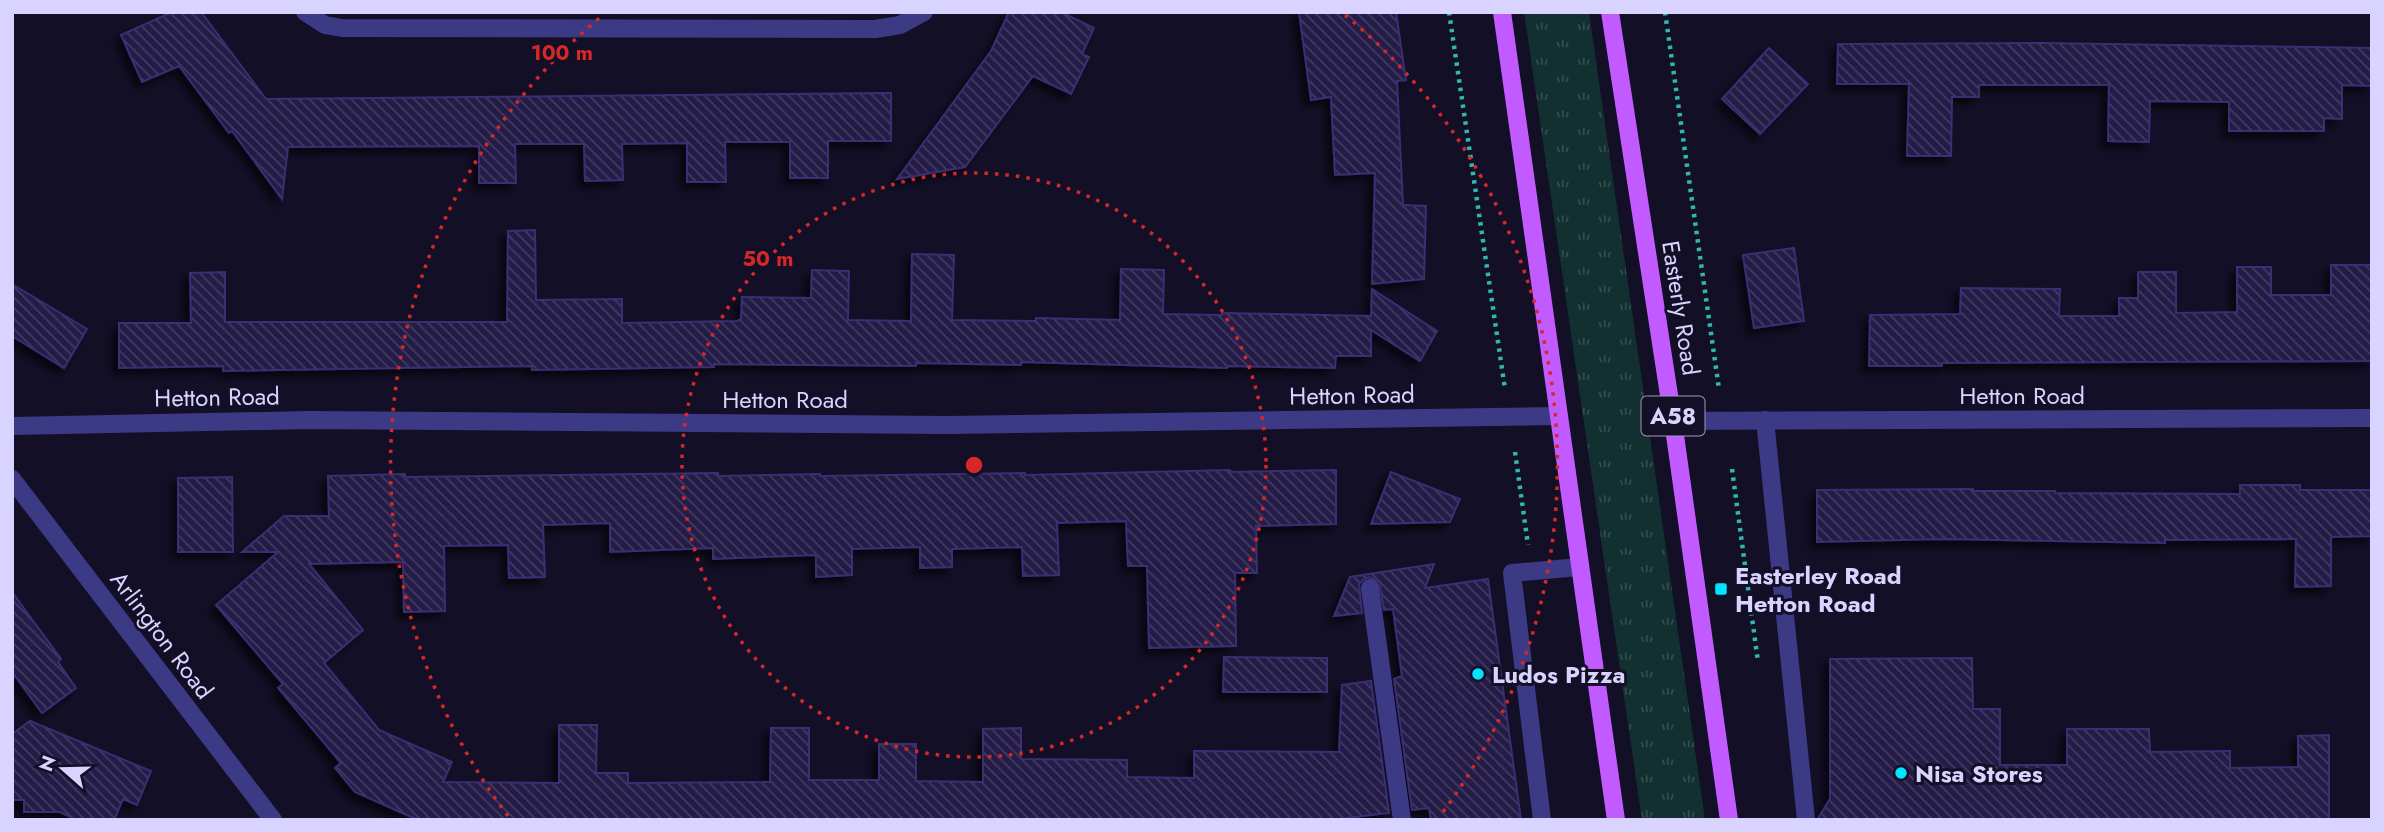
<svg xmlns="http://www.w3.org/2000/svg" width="2384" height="832" font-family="Jost,sans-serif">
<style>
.grass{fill:url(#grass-tufts)}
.building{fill:url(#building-back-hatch);stroke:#3b2d73;stroke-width:2;filter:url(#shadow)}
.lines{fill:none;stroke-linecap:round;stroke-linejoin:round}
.path{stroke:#2fb8b0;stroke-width:4.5;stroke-dasharray:3.5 5;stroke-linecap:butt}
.service{stroke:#3d3a85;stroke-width:18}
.minor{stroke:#3d3a85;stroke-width:18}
.primary{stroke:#c25bff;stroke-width:18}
.ring{fill:none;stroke:#d62828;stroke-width:3.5;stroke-dasharray:3.5 7}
.poi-dot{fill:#00e5ff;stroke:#130f26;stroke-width:2.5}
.labels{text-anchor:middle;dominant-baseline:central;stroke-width:6;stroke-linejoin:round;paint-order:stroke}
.shield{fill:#130f26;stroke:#9e99be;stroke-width:2}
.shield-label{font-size:23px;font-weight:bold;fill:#d9d4ff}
.street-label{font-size:24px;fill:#d9d4ff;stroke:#130f26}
.poi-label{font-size:24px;font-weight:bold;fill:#d9d4ff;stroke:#130f26;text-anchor:start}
.centre{fill:#d62828;stroke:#130f26;stroke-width:3.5}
.ring-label{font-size:21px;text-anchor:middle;font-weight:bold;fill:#d62828;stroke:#130f26;stroke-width:6;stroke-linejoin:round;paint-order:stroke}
</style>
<defs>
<pattern id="grass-tufts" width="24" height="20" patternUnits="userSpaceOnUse" patternTransform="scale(1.75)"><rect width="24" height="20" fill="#12302f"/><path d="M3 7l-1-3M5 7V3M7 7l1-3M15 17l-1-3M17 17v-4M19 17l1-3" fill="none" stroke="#344d4e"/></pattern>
<pattern id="building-back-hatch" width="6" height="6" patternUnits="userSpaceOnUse" patternTransform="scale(1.75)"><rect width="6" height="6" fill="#241b47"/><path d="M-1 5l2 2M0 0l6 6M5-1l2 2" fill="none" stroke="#433b63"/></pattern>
<filter id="shadow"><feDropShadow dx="-6" dy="6" stdDeviation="3.5" flood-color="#0009"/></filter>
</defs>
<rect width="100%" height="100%" fill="#130f26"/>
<path class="grass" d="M1524 12H1589L1705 820H1642Z"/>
<g class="building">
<path d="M172 12H201L266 99 891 93V141H828V178H790V142H725L726 182H687V143L622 144 623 180 585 181 584 144H515L516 183H479V146L288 147 282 199 232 131 229 133 179 66 142 82 121 35Z"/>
<path d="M1009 12H1061L1094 28 1082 54 1089 57 1071 94 1033 76 965 167 897 179 991 51Z"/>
<path d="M1299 12H1396L1406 80 1397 81 1403 205 1426 206 1424 279 1372 284 1375 173 1335 175 1331 97 1311 100Z"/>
<path d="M2043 43 2372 48V86L2342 85V119L2324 118V131H2229V102L2150 101 2149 142 2108 141 2109 85H1979V97H1952L1951 156H1907L1909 84H1837L1838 44Z"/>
<path d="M1769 48 1808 84 1760 134 1722 99Z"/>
<path d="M535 230 536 300 622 299V323L737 321 741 319 742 297 811 298 812 270 849 271 848 320 911 321 912 254 954 255 952 320 1036 321V318L1120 320 1121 269 1164 270 1163 314 1222 315V313L1371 316 1372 289 1437 331 1420 361 1371 330V356H1336L1335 368 1228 366 1227 368 1021 362V365L916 363V366L714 364V367L532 370V366L223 371V366L119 368V323H191L190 273 225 272V322H507L508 231Z"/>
<path d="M1794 248 1804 321 1754 328 1743 255Z"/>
<path d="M2331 265H2371L2372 361 1942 363V366H1869L1870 315 1960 314 1961 288 2060 289 2059 316H2119V298H2138V272H2176V313L2237 312V267H2271V295H2331Z"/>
<path d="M12 284 87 329 64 368 12 336Z"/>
<path d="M1230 470V472L1336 470V524L1256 526 1257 573H1235L1236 646 1149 648 1147 566H1128L1126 521 1057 523 1059 575 1023 576 1022 547 952 549V567L920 568V547L852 549V575L816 577V555L713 559V548L610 552V523L579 524 543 525 545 577 509 578 508 545 444 546 445 611 404 612 403 562 309 564 363 630 324 663 379 730 452 762 443 782 559 783V725H597L596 773H628V783L770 782 771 728H809V780H879V744H916V781L983 782V729L1021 728V759L1127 760V777L1194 778V751L1339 752 1342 685 1371 681 1389 813 1330 820H418L355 792 335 768 341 763 278 688 283 684 216 605 278 552H242L284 516H329L328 476 405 474V477L718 473V476L820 474V476L1025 473V475Z"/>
<path d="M1391 472 1460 499 1450 522 1371 524Z"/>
<path d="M232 477 233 552H178V478Z"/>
<path d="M2240 485H2300V490H2372V536L2331 537V586L2295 587 2296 539 2165 540V543L1942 539 1817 542V490L1973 489V491H2055V493L2240 494Z"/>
<path d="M1434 564 1425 588 1488 579 1521 820H1431L1429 808 1412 810 1394 679 1402 676 1393 609 1384 610 1379 582 1369 577 1363 580 1359 584 1362 613 1334 616 1350 577Z"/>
<path d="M12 592 61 659 58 662 76 688 42 713 12 672Z"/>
<path d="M1224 657 1327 658V692H1223Z"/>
<path d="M1972 658 1973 709H2000V765H2067V729H2149L2150 752 2230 751V768L2298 767V736L2329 735V820H1817L1830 799V659Z"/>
<path d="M30 721 151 771 137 805 123 799 114 820H77L60 812H24V800H12V734Z"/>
</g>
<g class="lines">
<g class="path">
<path d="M1449 12 1505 389"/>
<path d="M1665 12 1719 389"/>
<path d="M1515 452 1528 545"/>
<path d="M1732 469 1758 662"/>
</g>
<g class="service">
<path d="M1765 420 1806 820"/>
<path d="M1370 588 1402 820"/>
<path d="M1542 820 1512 573 1579 567"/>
</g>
<g class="minor">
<path d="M305 12 325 25 342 28 875 29 900 25 924 12"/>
<path d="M1673 421 2372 418"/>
<path d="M12 426 310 420 947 425 1558 416"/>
<path d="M12 479 273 820"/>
</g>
<g class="primary">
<path d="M1502 12 1616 820"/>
<path d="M1610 12 1673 421 1729 820"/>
</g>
</g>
<g class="ring">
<circle cx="974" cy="465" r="292"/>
<path d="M508 816A583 583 0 0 1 603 15M1345 15A583 583 0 0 1 1440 816"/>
</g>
<g class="poi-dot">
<rect x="1714" y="582" width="14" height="14" rx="3.5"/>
<circle cx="1478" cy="674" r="7"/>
<circle cx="1901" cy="773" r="7"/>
</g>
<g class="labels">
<rect class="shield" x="1641.5" y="396.5" width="63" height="39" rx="5"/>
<g class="shield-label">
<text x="1673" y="416">A58</text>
</g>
<g class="street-label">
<text transform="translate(1681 308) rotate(81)">Easterly Road</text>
<text transform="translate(1352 395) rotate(-1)">Hetton Road</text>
<text x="2022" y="395">Hetton Road</text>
<text transform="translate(217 397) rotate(-1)">Hetton Road</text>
<text x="785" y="399">Hetton Road</text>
<text transform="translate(162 635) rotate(53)">Arlington Road</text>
</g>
<g class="poi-label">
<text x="1735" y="575">Easterley Road<tspan x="1735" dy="28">Hetton Road</tspan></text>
<text x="1492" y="674">Ludos Pizza</text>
<text x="1915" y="773">Nisa Stores</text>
</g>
</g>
<circle cx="974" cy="465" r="10" class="centre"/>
<g class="ring-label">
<text x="562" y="60">100 m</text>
<text x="768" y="266">50 m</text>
</g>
<rect width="2384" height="832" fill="none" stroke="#d9d4ff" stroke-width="28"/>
<g transform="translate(63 769) rotate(290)" stroke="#130f26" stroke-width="5" paint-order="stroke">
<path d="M0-5L12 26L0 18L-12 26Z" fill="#d9d4ff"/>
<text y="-10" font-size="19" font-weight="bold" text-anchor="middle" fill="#d9d4ff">N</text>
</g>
</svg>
